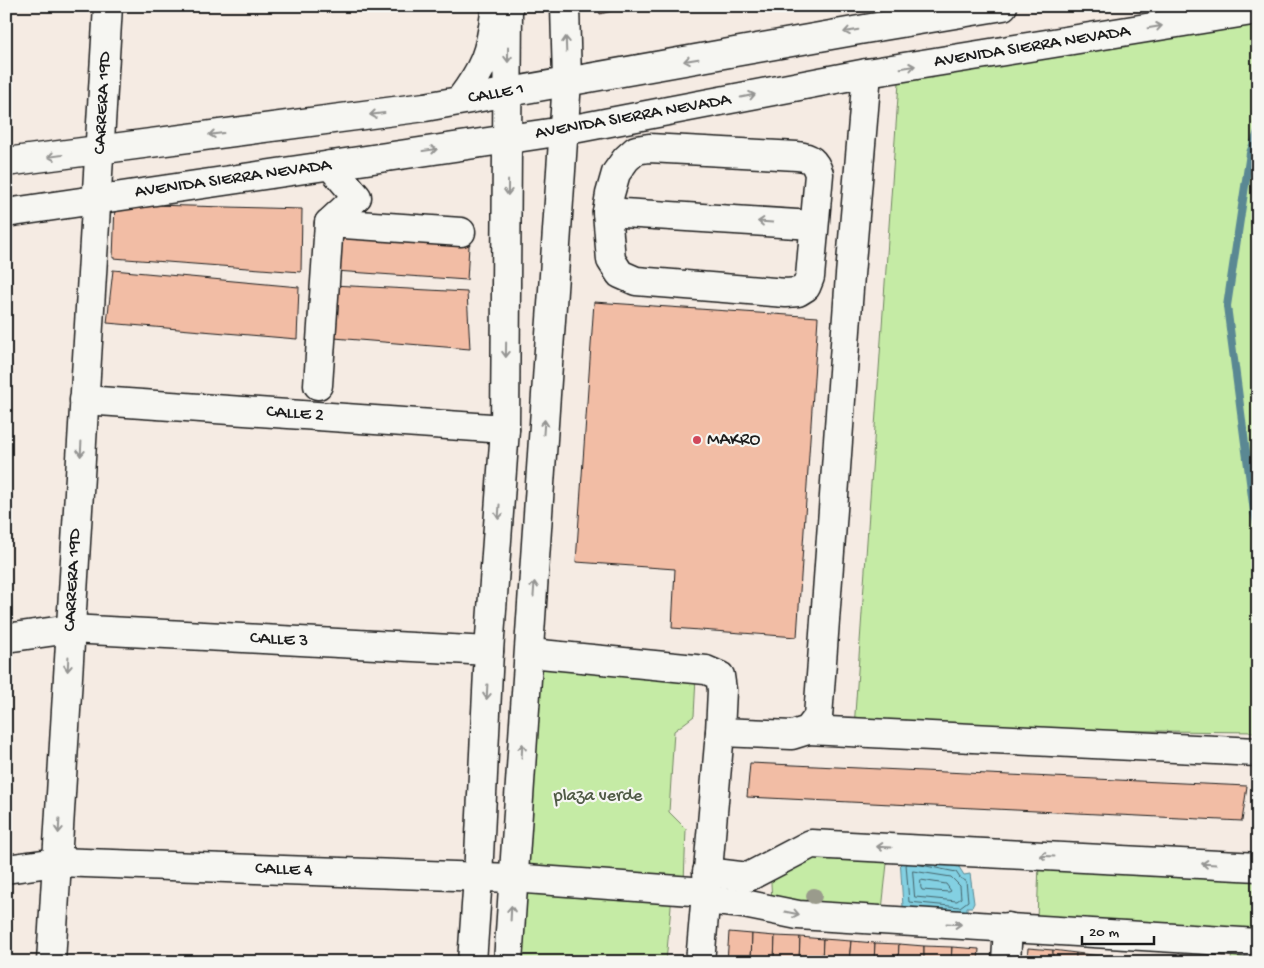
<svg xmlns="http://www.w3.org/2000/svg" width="1264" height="968" font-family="'Gochi Hand',sans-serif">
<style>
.green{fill:#c5eba5;stroke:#708460}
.water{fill:#83d0e2;stroke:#5a8893}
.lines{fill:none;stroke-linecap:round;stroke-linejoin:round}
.shore{stroke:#45646b;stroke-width:1}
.stream{stroke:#5a8893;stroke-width:8}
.building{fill:#f2bda5;stroke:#1c1c1c}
.minor-casing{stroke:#1c1c1c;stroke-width:31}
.major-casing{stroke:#1c1c1c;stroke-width:31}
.minor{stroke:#f6f6f2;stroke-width:28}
.major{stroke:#f6f6f2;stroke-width:28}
.tree{fill:#9a9b8c}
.oneway{stroke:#949492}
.poi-dot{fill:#d1495b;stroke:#f6f6f2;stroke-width:2}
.labels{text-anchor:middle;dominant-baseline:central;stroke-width:4.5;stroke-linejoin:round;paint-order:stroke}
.street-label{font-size:18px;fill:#1c1c1c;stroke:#f6f6f2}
.poi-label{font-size:18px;fill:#1c1c1c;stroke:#f6f6f2;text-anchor:start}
.park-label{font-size:18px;fill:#4f5a45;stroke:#f6f6f2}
</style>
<rect width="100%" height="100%" fill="#f5ebe3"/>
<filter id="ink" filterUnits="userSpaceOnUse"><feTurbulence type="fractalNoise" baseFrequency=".02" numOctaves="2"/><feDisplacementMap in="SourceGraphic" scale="10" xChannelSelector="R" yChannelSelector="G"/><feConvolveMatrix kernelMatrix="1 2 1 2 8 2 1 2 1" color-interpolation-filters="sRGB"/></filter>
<g filter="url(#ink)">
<g class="green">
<path d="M1258 10V732L854 728 900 68Z"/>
<path d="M536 663 696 677 694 716 674 731 669 812 686 829 684 882 521 870Z"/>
<path d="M811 844 888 854 882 910 772 902 770 865Z"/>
<path d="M1039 862 1258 872V935L1037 921Z"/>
<path d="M522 884 672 895 666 962H518Z"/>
<path d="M1232 946 1258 950V962H1231Z"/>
</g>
<path class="water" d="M900 857 959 867 964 875 970 874 974 903 972 907H967V913L903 907Z"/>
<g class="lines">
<g class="shore">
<path d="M906 864 909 902 960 907 968 901 966 881 960 878 956 872 916 864"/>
<path d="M913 871 951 877 960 886 961 898 957 901 915 897Z"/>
<path d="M921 880 946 884 951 891 949 892 922 890 921 888Z"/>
</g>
<path class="stream" d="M1258 132 1250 153 1227 306 1254 512 1258 527"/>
</g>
<g class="building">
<path d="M598 6H631L600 14Z"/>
<path d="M115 204 302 209 301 272 113 258Z"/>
<path d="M334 226 470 229 467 280 335 271Z"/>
<path d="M113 270 299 287 297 339 107 323Z"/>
<path d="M332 285 467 292 470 349 334 338Z"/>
<path d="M594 302 818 317 797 637 672 628 675 569 576 562Z"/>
<path d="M750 763 1247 786 1242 821 747 797Z"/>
<path d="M729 932 752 934 751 962H727Z"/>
<path d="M752 934 775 936 774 962H751Z"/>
<path d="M775 936 800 937 799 962H774Z"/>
<path d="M800 937 823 939 822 962H799Z"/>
<path d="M823 939 851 941 849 962H822Z"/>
<path d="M851 941 875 943 874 962H849Z"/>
<path d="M875 943 899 944 898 962H874Z"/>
<path d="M899 944 924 946V962H898Z"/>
<path d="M924 946 952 947 951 962H924Z"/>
<path d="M952 947 979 949 978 962H951Z"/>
<path d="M1028 948 1053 950V962H1027Z"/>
<path d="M1053 950 1076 953V962H1053Z"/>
<path d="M1076 953 1100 956 1099 962H1076Z"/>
<path d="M1100 956 1126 958V962H1099Z"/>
<path d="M1126 958 1152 959V962H1126Z"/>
<path d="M1152 959 1176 960V962H1152Z"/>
<path d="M1176 960 1201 961V962H1176Z"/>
</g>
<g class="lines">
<g class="minor-casing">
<g id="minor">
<path d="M649 148 797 156C810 157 815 161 819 174L810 277 806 287 798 292 786 293 636 281 620 274 611 260 607 212 610 194 616 173 626 159 636 150Z"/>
<path d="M607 212 813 225"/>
<path d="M329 223 461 232"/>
<path d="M318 385 329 223 357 197 330 165"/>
<path d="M84 400 505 429"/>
<path d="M6 638 70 629 489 651"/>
<path d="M530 653 706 670 720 676 722 690 720 732 700 962"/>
<path d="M808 730 1257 752"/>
<path d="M720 732 792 735 808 730 818 717 850 275 867 73"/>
<path d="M6 869 57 862 512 878 706 892"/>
<path d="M707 872 748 877 811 844 1258 867"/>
<path d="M705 900 744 904 798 915 1258 943"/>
<path d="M51 962 108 6"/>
<path d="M1006 962 1008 927"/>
</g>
</g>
<g class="major-casing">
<g id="major">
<path d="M460 100C484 68 490 53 495 13"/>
<path d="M6 162 425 107 865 29 1003 6"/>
<path d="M6 213 563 131 867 73 1258 10"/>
<path d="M472 962 478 877 489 651 505 429 508 6"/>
<path d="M508 962 567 81 565 6"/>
</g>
</g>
<use href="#minor" class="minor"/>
<use href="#major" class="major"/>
</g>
<circle class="tree" cx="814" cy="896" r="8"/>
<defs><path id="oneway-shaft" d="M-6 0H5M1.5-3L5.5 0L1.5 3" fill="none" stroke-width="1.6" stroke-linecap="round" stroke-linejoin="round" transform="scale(1.25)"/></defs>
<g class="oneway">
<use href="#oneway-shaft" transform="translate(1155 27) rotate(-9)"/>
<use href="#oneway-shaft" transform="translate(851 31) rotate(170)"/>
<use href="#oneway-shaft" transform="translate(566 44) rotate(-92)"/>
<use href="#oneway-shaft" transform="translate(508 55) rotate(90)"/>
<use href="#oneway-shaft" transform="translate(691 60) rotate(170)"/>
<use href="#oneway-shaft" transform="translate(908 67) rotate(-9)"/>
<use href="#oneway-shaft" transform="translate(748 96) rotate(-11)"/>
<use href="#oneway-shaft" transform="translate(377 114) rotate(173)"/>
<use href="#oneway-shaft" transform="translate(216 134) rotate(173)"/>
<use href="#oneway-shaft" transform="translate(430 150) rotate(-8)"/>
<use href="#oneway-shaft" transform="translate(55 156) rotate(172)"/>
<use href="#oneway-shaft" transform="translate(508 188) rotate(91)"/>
<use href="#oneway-shaft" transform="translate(765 222) rotate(-176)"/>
<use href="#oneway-shaft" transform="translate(506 350) rotate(91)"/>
<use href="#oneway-shaft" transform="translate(544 427) rotate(-86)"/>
<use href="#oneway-shaft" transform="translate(81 449) rotate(93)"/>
<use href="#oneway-shaft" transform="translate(499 512) rotate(94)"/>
<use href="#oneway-shaft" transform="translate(534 589) rotate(-86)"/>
<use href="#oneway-shaft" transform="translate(68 664) rotate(93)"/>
<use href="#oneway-shaft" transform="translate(487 692) rotate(93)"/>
<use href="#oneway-shaft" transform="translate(522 751) rotate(-86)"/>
<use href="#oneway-shaft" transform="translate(59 826) rotate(93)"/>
<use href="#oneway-shaft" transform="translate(884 847) rotate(-177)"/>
<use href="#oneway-shaft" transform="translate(1047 856) rotate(-177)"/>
<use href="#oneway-shaft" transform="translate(1209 864) rotate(-177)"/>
<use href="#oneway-shaft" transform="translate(511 913) rotate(-87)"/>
<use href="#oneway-shaft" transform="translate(792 913) rotate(11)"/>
<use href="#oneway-shaft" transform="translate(954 924) rotate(3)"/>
</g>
</g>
<circle class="poi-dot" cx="697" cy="440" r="5"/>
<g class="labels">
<g class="street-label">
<text transform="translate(1032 47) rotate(-9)">AVENIDA SIERRA NEVADA</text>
<text transform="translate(496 94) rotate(-10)">CALLE 1</text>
<text transform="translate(103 103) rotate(-87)">CARRERA 19D</text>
<text transform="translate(633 117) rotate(-10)">AVENIDA SIERRA NEVADA</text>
<text transform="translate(233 179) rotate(-8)">AVENIDA SIERRA NEVADA</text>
<text transform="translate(295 414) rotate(4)">CALLE 2</text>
<text transform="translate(73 580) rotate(-87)">CARRERA 19D</text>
<text transform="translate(279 640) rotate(3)">CALLE 3</text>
<text transform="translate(284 870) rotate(2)">CALLE 4</text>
</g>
<g class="poi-label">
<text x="707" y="440">MAKRO</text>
</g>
<g class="park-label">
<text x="598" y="796">plaza verde</text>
</g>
</g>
<rect width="1264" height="968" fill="none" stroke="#f6f6f2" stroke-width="25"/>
<rect x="12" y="12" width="1239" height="943" fill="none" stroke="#1c1c1c" stroke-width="2" filter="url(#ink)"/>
<path d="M1082 936v8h72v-8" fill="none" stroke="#1c1c1c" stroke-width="2.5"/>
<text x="1089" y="936" font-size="15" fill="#1c1c1c" stroke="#f6f6f2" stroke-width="4" paint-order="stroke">20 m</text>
</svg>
